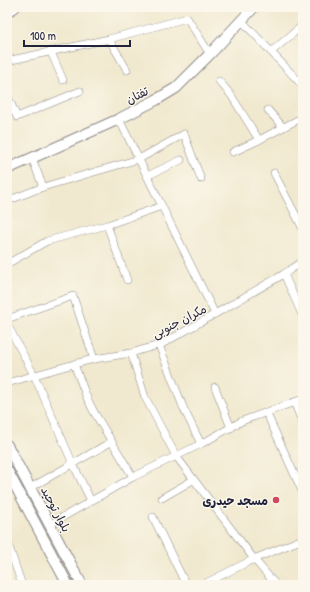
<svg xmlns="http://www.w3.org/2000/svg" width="310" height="592" font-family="'Patrick Hand','Playpen Sans Arabic',sans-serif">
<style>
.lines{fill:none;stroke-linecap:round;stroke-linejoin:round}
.street-casing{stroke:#8a8685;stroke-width:8}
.secondary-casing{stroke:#8a8685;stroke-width:12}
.street{stroke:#fff;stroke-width:7}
.secondary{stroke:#fff;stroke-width:10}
.poi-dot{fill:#d1495b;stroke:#fbf7ec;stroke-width:1.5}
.labels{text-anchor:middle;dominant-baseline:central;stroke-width:3;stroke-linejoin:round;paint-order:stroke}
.street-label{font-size:12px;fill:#22223b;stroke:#fbf7ec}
.poi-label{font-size:12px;font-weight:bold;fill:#22223b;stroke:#fbf7ec;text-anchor:end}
</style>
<rect width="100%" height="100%" fill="#fbf7ec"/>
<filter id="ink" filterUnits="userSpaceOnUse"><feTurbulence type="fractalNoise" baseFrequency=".025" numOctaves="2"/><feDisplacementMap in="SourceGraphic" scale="8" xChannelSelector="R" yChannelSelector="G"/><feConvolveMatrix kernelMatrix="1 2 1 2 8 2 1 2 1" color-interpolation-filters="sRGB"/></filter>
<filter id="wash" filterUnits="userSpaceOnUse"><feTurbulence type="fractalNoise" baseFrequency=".012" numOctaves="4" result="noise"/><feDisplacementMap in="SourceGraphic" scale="16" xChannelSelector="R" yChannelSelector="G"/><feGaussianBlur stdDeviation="0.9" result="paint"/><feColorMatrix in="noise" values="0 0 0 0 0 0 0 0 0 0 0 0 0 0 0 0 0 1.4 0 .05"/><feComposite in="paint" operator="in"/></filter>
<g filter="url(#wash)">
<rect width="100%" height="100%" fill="#f1e9cf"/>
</g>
<g filter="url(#ink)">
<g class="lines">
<g class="street-casing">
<g id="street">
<path d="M242 21 303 86"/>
<path d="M109 39 127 70"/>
<path d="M51 52 63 80"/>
<path d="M271 52 303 25"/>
<path d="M7 61 109 39 187 18 210 54"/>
<path d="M219 81 231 95 259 140 303 117"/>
<path d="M7 95 17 117 80 91"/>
<path d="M268 110 283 127"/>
<path d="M119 119 215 314"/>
<path d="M233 152 259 140"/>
<path d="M32 158 43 187 139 159 184 134 201 179"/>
<path d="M274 173 303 229"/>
<path d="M147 176 181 160"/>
<path d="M7 201 43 187"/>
<path d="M7 264 47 241 107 225"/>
<path d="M284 274 303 317"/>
<path d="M127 280 107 225 162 206"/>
<path d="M7 319 73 296 94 359"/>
<path d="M7 324 34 375 73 464 91 501"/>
<path d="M159 345 183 407 201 444"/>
<path d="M131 353 145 397 176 456 254 559 276 585"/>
<path d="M74 364 87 398 94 412 133 477"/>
<path d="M7 383 74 364 94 359 131 353 162 344 215 314 284 274 303 261"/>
<path d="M215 387 231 428"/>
<path d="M294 402 303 424"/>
<path d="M266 412 303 493"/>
<path d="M30 488 111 442"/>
<path d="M162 498 193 480"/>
<path d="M153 517 186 585"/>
<path d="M49 525 133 477 201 444 242 421 303 399"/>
<path d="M7 541 22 585"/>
<path d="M202 585 254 559 303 539"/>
</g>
</g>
<g class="secondary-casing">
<g id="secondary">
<path d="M7 12 15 7"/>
<path d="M7 169 32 158 119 119 156 100 176 88 210 54 254 7"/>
<path d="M7 445 82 585"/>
<path d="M7 470 68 585"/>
</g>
</g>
<use href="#street" class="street"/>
<use href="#secondary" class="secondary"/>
</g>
</g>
<circle class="poi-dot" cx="276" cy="500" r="4"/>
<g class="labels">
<g class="street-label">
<text transform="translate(137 95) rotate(-27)">تفتان</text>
<text transform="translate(179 321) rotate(-27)">مکران جنوبی</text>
<text transform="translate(56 509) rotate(62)">بلوار توحید</text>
</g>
<g class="poi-label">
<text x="268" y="500">مسجد حیدری</text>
</g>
</g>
<rect width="310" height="592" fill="none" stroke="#fbf7ec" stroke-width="24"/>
<path d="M24 40v6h106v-6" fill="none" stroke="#22223b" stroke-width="2"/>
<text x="30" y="40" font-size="12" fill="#22223b" stroke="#fbf7ec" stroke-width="3" paint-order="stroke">100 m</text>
</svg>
